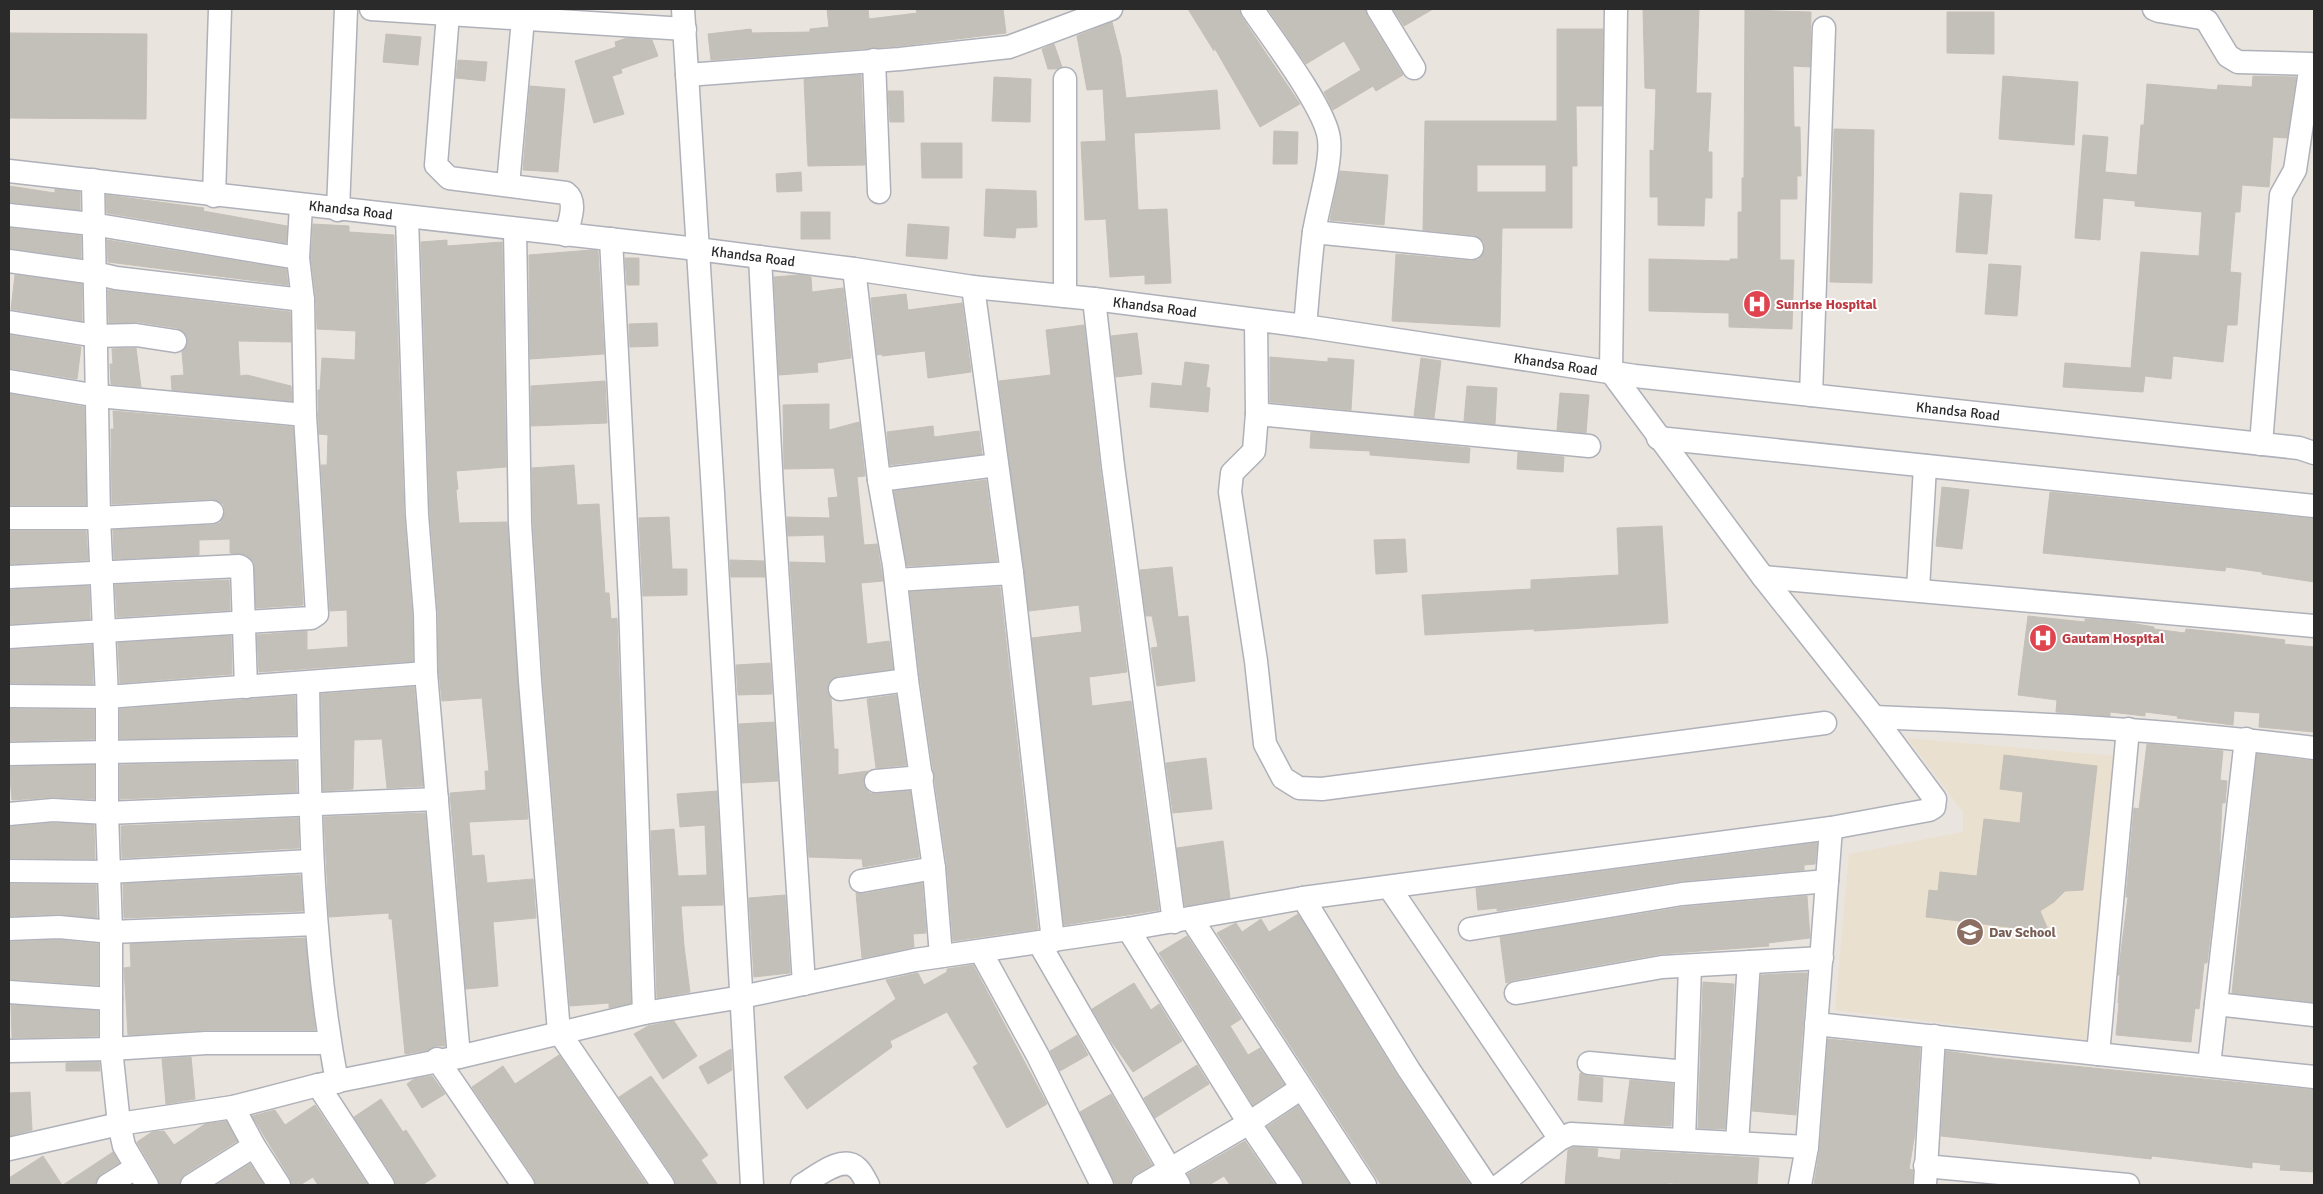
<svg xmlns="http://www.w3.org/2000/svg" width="2323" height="1194" font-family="Signika,sans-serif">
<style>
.education{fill:#eae0cf}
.building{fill:#c3bfb9;stroke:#c5c0b7;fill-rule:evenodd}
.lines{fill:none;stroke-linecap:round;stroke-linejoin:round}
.minor-casing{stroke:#aeb1b9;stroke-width:25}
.minor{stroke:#fff;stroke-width:22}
.labels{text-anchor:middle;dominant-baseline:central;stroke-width:4;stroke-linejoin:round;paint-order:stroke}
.street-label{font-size:14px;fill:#2a2a2a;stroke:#fff}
.health-label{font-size:14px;font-weight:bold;fill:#be3a42;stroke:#fff;text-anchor:start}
.education-label{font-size:14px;font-weight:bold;fill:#785e54;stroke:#fff;text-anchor:start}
</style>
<rect width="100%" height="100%" fill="#eae4de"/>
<path class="education" d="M1907 738 2116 756 2086 1040 1835 1010 1849 854 1963 832V812Z"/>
<g class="building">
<path d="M827 9H868L869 19 917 13 916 9H1003L1006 33 899 46 711 60 708 34 751 29 752 33 810 32V29L829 27Z"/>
<path d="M1188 9H1239L1241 16 1300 104 1260 127 1214 47V51Z"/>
<path d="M1268 9H1365L1367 16 1403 75 1376 91 1373 86 1333 110 1324 92 1361 70 1344 41 1306 64Z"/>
<path d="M1393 9H1433L1404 26Z"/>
<path d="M1643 9H1699L1696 93H1711L1708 152H1712V198H1705L1704 226 1658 225V197H1650V150L1654 151 1656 89 1645 88Z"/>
<path d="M1745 10 1811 12 1810 67 1793 66 1794 127H1800L1801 176H1797V199H1780V260H1794L1792 329 1729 327V313L1649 311V259L1730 261V259H1738V212H1742V178H1744Z"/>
<path d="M1947 12H1994V54L1947 53Z"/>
<path d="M1112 22 1121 57 1126 98 1217 90 1220 129 1134 133 1138 210 1167 209 1171 283 1145 284V275L1110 277 1106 219 1085 220 1081 142 1106 141 1103 89 1087 90 1077 36Z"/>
<path d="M1557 29H1603L1602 106H1576L1577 166H1572V228H1502L1500 327 1392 321 1396 254 1471 261 1478 260 1485 250 1484 242 1474 235 1423 230 1425 121H1557ZM1477 165H1546V192H1477Z"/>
<path d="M9 33 147 34 146 119 9 118Z"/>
<path d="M386 34 421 37 418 65 383 62Z"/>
<path d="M627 38 652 40 658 56 621 69 622 73 612 76 624 114 594 123 575 61 616 47 615 42Z"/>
<path d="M1054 44 1062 67 1056 69H1048L1042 49Z"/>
<path d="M458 60 487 62 485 81 456 78Z"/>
<path d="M861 75 865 165 808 166 804 79Z"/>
<path d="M2003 76 2078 82 2074 145 1999 139Z"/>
<path d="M2253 76 2296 77 2287 138 2273 137 2269 187 2242 185 2240 212H2235L2230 272 2241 273 2237 325H2227L2223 362 2173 356 2171 379 2145 376 2143 392 2063 387 2065 363 2131 368 2141 252 2199 256 2202 212 2135 206V201L2103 198 2100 240 2075 238 2083 135 2108 137 2105 172 2137 175 2141 125H2144L2147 84 2217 90 2218 85 2252 87Z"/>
<path d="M994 77 1031 79 1030 122 992 121Z"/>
<path d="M530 86 565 89 558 172 523 170Z"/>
<path d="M888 91H903L904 122H890Z"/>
<path d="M1834 129 1874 130 1872 283 1830 282Z"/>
<path d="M1274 131 1298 132 1297 164H1273Z"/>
<path d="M921 143H962V178H922Z"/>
<path d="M1340 171 1388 175 1384 225 1330 220Z"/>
<path d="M801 172 802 191 777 192 776 174Z"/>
<path d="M9 186 55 193V189L80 192V210L9 202Z"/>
<path d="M986 189 1036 191 1037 227 1016 228 1015 238 984 236Z"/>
<path d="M1960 193 1992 195 1987 254 1956 252Z"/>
<path d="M106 195 204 208 203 211 287 226 286 243 107 213Z"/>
<rect x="801" y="212" width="29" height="27"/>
<path d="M313 224 349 226V232L394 235 404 515 412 615 413 661 259 672 257 635 307 631V650L348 647 347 610 330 611 321 465H327L328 435 319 434 318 390H320L322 358 355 360 356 331 317 329 316 298 311 258Z"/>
<path d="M908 224 949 227 947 259 906 256Z"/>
<path d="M9 228 81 236V258L9 248Z"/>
<path d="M107 240 286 269 288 285 108 262Z"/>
<path d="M447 240V246L502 242 506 467 456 471 458 489 456 490 459 523 507 522 528 819 469 822 472 856 484 855 487 883 533 879 536 918 493 922 498 986 466 989 450 793 486 790 485 771H489L482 698 442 701 439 672 438 613 430 514 421 242Z"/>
<path d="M591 250 598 251 604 354 530 359 529 255Z"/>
<path d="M625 258H639V285H627Z"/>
<path d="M1989 264 2021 266 2017 316 1985 314Z"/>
<path d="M15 275 82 284V321L11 309Z"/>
<path d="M799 275 811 277 812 292 843 288 851 358 817 363 818 372 779 375 774 277Z"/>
<path d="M108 290 290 312 291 342 238 341 240 376 247 375 291 386 292 401 172 390 171 376 184 375 182 352 188 343 187 336 177 328 138 322 109 323Z"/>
<path d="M906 294 908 310 962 303 971 372 928 378 925 351 882 356V354L877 355 871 298Z"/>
<path d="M657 323 658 346 630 347 629 324Z"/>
<path d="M1084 325 1100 468 1127 672 1089 677 1092 706 1131 701 1159 910 1064 925 1032 638 1082 632 1079 605 1029 611 999 381 1051 375 1046 330Z"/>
<path d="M1137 333 1142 374 1116 377 1111 336Z"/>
<path d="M9 335 81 347 77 379 9 368Z"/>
<path d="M136 348 141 387 111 384 110 364H113L112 349Z"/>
<path d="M1270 357 1328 362V358L1354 360 1351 410 1270 402Z"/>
<path d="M1421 358 1441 361 1434 418 1414 416Z"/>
<path d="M1185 362 1209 365 1206 387 1210 388 1208 412 1150 407 1152 383 1182 386Z"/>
<path d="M605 381 607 423 531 426V386Z"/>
<path d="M1467 386 1497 388 1495 424 1464 421Z"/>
<path d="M1560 393 1589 395 1586 433 1557 430Z"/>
<path d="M9 394 84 407 86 505H9Z"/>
<path d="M829 404V430L859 422 865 476 857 477 864 545 877 544 883 581 861 583 867 644 889 641 893 669 838 676 828 684 827 690 831 698 834 749H838V775L868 771 864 776 863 783 870 793 877 794 910 791 919 857 863 867 862 859 809 857 790 562 826 563 824 535 788 536 787 517 830 518 828 498 838 497 834 468 784 469 783 405Z"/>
<path d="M113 411 293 427 303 605 256 608 254 562 246 555 230 553V539L199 540V555L114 559 113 530 213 525 220 523 225 512 223 504 211 499 112 504 111 429H114Z"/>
<path d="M933 426 934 437 979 431 982 454 890 465 887 432Z"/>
<path d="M1311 432 1470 448 1469 463 1370 455V451L1310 448Z"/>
<path d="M1518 452 1564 457 1563 472 1517 469Z"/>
<path d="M574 465 577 505 599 504 605 593H609L611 619 617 618 631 1003 609 1008V1003L570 1006 543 680 533 522 532 468Z"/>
<path d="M986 480 997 561 907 566 894 491Z"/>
<path d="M1942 487 1969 490 1962 549 1936 546Z"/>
<path d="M2050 492 2314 519V582L2262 574V572L2226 567 2225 571 2043 553Z"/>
<path d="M669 517 672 569H687V595L643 596 639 518Z"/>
<path d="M1662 526 1668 623 1534 631V629L1425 635 1422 595 1531 589V580L1619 575 1617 528Z"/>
<path d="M9 531H86L88 560 9 564Z"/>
<path d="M1405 539 1407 572 1376 574 1374 540Z"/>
<path d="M730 560 764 561 765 577H731Z"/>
<path d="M1172 567 1178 617 1188 616 1195 681 1157 686 1151 648 1158 647 1152 616H1146L1140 570Z"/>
<path d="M229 580 230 610 117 617 115 585Z"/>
<path d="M89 586 90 619 9 624V590Z"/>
<path d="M1000 587 1038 929 953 941 947 866 920 678 910 592Z"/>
<path d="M2028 616 2085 622V619L2125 622 2154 627V629L2185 633 2186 629 2235 634 2285 640 2284 644 2314 647V732L2259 727 2260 713 2234 711 2233 725 2177 718 2178 716 2145 712V716L2110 712V716L2056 712 2057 700 2018 695Z"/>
<path d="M231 636 232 674 120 683 118 643Z"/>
<path d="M92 645 93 684 9 683V650Z"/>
<path d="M770 663 772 694 738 695 736 665Z"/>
<path d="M414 687 423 786 387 788 382 739 354 740 353 789 323 791 321 694Z"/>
<path d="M896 695 906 765 876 768 867 699Z"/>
<path d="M295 696 296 735 120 739V709Z"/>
<path d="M9 709 94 710V739L9 741Z"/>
<path d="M774 722 778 781 742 783 739 724Z"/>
<path d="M2147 744 2223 751 2220 780 2227 781 2225 803H2222L2219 864 2207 963H2204L2199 1009 2195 1008 2191 1042 2116 1035 2119 1003H2118L2120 975H2118L2128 897H2126L2134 808 2139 809Z"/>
<path d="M2257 754 2314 761V1002L2232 993Z"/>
<path d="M2004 755 2097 766 2083 890 2065 891 2054 902 2040 911 2049 932 1926 917 1929 890 1938 891 1940 872 1977 876 1984 819 2020 823 2023 792 2000 789Z"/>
<path d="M1206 758 1212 809 1173 813 1166 763Z"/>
<path d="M296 761 297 792 120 799V765Z"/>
<path d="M94 765V799L54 797 12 800 9 767Z"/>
<path d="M717 791 723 905 681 906 684 946 690 992 657 998 651 831 674 829 678 876 707 875 705 825 680 827 677 794Z"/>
<path d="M425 813 445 1046H436L428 1050 405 1054 392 919H389V913L329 917 324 817Z"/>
<path d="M298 818 299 848 122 858 121 826Z"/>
<path d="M53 823 94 825 95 859 9 858V827Z"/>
<path d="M1223 841 1230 898 1185 906 1177 848Z"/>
<path d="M1817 843 1815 864 1804 865V870L1681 881 1497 911V908L1478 910 1476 888Z"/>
<path d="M300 875 303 911 124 918 123 884Z"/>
<path d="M922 883 926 933 913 934 914 947 862 958 856 893 863 894Z"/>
<path d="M9 884 96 885 97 918 59 914 9 916Z"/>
<path d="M785 895 790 973 754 977 749 898Z"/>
<path d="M1807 896 1810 938 1768 943 1769 946 1660 954 1514 980 1506 983 1500 937 1684 907Z"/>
<path d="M1298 914 1398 1077 1470 1185H1381L1217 933 1236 923 1242 932 1261 919 1269 932Z"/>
<path d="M1187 936 1241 1019 1230 1026 1248 1055 1260 1048 1284 1084 1253 1105 1159 953Z"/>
<path d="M305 938 315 1030H206L128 1035 124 968 131 967 130 944Z"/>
<path d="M59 940 98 944V985L9 979V942Z"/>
<path d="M973 965 1047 1104 1007 1128 973 1067 978 1064 947 1012 890 1041 892 1047 807 1109 784 1077 896 999 886 980 918 973 924 985 947 972V969Z"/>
<path d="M1797 973H1807L1796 1115 1752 1111 1761 975Z"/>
<path d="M1703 982 1734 984 1725 1129 1698 1128Z"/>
<path d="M1134 983 1151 1010 1159 1004 1182 1041 1133 1072 1111 1041 1092 1009Z"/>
<path d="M11 1005 98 1011V1036L12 1038Z"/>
<path d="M674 1021 697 1056 663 1079 634 1034 648 1026Z"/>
<path d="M1077 1035 1088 1055 1060 1071 1050 1051Z"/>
<path d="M1828 1039 1920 1048 1915 1133 1909 1169 1913 1170 1912 1185 1814 1184 1820 1148Z"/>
<path d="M731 1049 732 1070 708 1084 699 1067Z"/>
<path d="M1946 1051 1993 1058 2314 1090V1172L2280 1170 2281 1165 2252 1162V1168L2152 1156 2151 1159 1941 1136Z"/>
<path d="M559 1055 647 1185H536L534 1178 472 1087 503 1066 515 1084Z"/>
<path d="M191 1057 195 1099 166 1104 162 1059Z"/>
<path d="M99 1062 100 1071H66V1063Z"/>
<path d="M1197 1065 1209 1084 1155 1118 1144 1098Z"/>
<path d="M1580 1073 1588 1076 1603 1078 1602 1102 1578 1100Z"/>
<path d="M432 1076 445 1094 422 1108 407 1084 414 1079Z"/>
<path d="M651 1076 708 1155 701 1160 718 1185H676L674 1178 619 1097Z"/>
<path d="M1630 1080 1673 1084 1671 1126 1624 1124Z"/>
<path d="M30 1092 32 1130 9 1136V1093Z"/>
<path d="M1111 1094 1152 1165 1136 1174 1131 1179 1130 1185H1116L1080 1112Z"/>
<path d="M381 1099 403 1132 406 1130 436 1176 422 1185H396L394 1178 354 1117Z"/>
<path d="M315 1105 367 1184 365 1185H318L313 1177 300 1185H292L290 1178 252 1116 275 1110 285 1125Z"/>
<path d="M1298 1106 1350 1185H1304L1302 1178 1267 1127Z"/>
<path d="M226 1121 237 1141 185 1174 181 1178 179 1185H160L158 1178 137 1142 152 1132 164 1131 174 1145 205 1124Z"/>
<path d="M1245 1141 1275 1185H1230L1224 1176 1209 1185H1192L1188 1174Z"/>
<path d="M1574 1147 1598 1149 1597 1157 1620 1160 1621 1150 1759 1158 1757 1185 1700 1184 1698 1185 1669 1183 1668 1185H1565L1568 1150Z"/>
<path d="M113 1152 119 1163 101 1174 95 1185H63Z"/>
<path d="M43 1156 62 1185H9V1178Z"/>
<path d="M250 1164 264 1185H216Z"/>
</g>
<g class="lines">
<g class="minor-casing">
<g id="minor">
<path d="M371 9 685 29"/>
<path d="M683 9 713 493 752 1185"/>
<path d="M1252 9C1271 37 1326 109 1329 139 1332 163 1318 206 1314 232 1310 263 1308 295 1305 326"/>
<path d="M1378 9 1414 68"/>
<path d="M2154 9 2159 11 2201 18 2207 21 2228 56 2238 62 2311 64 2295 170 2281 195 2261 444"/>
<path d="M448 14 436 165 449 178 566 193C578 202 569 222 566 235"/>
<path d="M874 60 879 192"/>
<path d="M687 75 900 59 1009 47 1111 9"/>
<path id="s1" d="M9 171 697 249 854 269 973 287 1094 299 1305 326 1635 376 2299 448 2314 453"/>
<path d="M93 180 99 518 107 697V813L111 932V1049L119 1124 124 1146 147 1185"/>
<path d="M508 185 523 19"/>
<path d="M214 196 220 9"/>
<path d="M338 210 346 9"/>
<path d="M9 215 92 224 298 258"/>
<path d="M407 218 417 515 425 614 426 673 459 1057"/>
<path d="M515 230 520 523 530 681 559 1032 663 1185"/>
<path d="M1314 232 1472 248"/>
<path d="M611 239 630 603 644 1013"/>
<path d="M760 257 772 489 804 984"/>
<path d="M9 261 95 273 116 278 303 300"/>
<path d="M854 269 879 480 894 565 907 680 934 868 941 956"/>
<path d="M973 287 1012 573 1053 941"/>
<path d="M1065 296V79"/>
<path d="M1094 299 1113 466 1174 922"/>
<path d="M1256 321 1257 414 1254 451 1232 473 1230 492 1256 661 1265 744 1283 778 1299 788 1322 789 1825 723"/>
<path d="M9 322 96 336 136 335 175 341"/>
<path d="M9 381 98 396 305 415"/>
<path d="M1811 395 1824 28"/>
<path d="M1257 414 1589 446"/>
<path d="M1658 438 2314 506"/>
<path d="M879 480 997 465"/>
<path d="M9 518H99L212 512"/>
<path d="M9 577 239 566 242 568 246 687"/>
<path d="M1763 577 2314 626"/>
<path d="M896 580 1012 573"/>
<path d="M1918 590 1925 466"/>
<path d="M9 637 311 618 317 614 305 415 303 300 298 258 301 206"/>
<path d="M308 683C310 817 312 950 337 1082"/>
<path d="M840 689 907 680"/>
<path d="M9 696 107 697 426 673"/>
<path d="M1874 717C2021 723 2168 729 2314 748"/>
<path d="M9 754 309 748"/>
<path d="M876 781 922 777"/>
<path d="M9 814 53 810 107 813 437 799"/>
<path d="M9 871 108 872 311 861"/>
<path d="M861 881 934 868"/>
<path d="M1389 887 1560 1139"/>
<path d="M1303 898 1409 1070 1486 1185"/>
<path d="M1191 918 1365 1185"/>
<path d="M9 929 59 927 111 932 316 924"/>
<path d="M1128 929 1249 1123 1291 1185"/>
<path d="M1470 929 1682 894 1827 881"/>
<path d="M1039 943 1179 1185"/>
<path d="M981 952 1038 1056 1102 1185"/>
<path d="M9 992 111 999"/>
<path d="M1516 993 1662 967 1822 958"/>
<path d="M2216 1004 2314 1015"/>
<path d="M1816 1024 2314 1077"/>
<path d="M9 1051 111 1049 206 1043H329"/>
<path d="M2098 1054 2128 729"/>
<path d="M437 1059 523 1185"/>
<path d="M1589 1063 1686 1072"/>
<path d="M2209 1065 2246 739"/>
<path d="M318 1085 383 1185"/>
<path d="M233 1107 254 1146 279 1185"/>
<path d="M1684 1140 1690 966"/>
<path d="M1737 1143 1749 962"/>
<path d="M9 1149 119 1124 233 1107 318 1085 459 1057 644 1013 742 997 915 960 1128 929 1303 898 1831 828 1929 810 1934 807 1935 799 1874 717 1763 577 1611 372 1616 9"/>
<path d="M1925 1166 2128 1185"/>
<path d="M108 1185 135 1168"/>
<path d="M192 1185 254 1146"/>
<path d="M802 1185C816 1177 842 1154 857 1168 862 1172 865 1180 868 1185"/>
<path d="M1143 1185 1249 1123 1300 1089"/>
<path d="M1500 1185 1560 1139 1571 1134 1807 1147"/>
<path d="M1800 1185 1807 1147 1831 828"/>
<path d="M1925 1185 1934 1036"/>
</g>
</g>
<use href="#minor" class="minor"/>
</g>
<defs>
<g id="hospital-disc" transform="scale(1.4375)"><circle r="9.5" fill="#e0444e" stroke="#fff"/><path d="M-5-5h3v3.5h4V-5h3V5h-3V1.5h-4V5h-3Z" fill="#fff"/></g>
<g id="school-disc" transform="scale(1.4375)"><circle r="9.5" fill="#8d6e63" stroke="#fff"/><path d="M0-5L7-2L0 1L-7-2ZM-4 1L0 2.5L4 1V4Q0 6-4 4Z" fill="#fff"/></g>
</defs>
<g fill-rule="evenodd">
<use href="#hospital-disc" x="1757" y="304"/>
<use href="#hospital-disc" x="2043" y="638"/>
<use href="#school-disc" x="1970" y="932"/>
</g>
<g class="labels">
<g class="street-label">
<text stroke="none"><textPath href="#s1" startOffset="344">Khandsa Road</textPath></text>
<text stroke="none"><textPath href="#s1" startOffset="749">Khandsa Road</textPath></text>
<text stroke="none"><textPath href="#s1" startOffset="1154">Khandsa Road</textPath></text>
<text stroke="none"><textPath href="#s1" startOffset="1559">Khandsa Road</textPath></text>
<text stroke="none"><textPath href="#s1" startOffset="1964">Khandsa Road</textPath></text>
</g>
<g class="health-label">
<text x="1776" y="304">Sunrise Hospital</text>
<text x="2062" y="638">Gautam Hospital</text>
</g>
<g class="education-label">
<text x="1989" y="932">Dav School</text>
</g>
</g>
<rect width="2323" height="1194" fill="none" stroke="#2a2a2a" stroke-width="20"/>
</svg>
